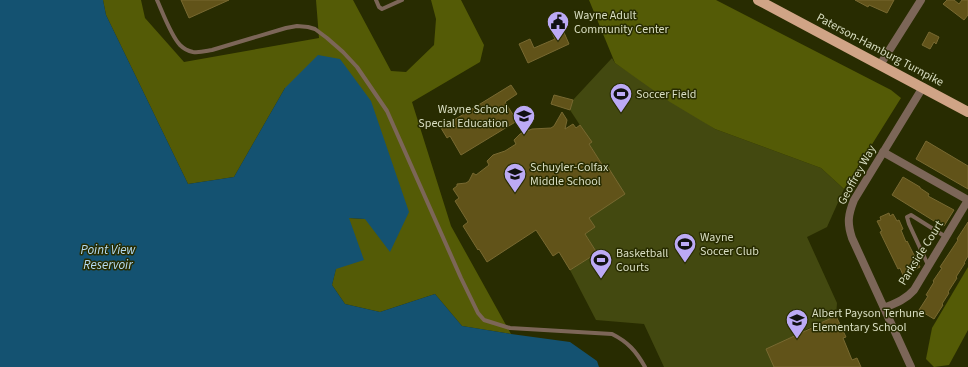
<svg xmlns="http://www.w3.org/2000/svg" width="968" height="367" font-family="'Source Sans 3',sans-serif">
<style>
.green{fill:#434910}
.forest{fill:#545b06}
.water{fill:#145271}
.building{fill:#615319;stroke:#786931}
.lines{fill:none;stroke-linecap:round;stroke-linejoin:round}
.lane{stroke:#7c6658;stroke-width:4}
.street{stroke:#7c6658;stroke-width:8}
.primary{stroke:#d0a486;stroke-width:10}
.labels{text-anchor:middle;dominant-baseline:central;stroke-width:3;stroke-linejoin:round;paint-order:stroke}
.poi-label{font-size:12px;fill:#d9dec2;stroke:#282c01;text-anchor:start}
.street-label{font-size:12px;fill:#d9dec2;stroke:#282c01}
.water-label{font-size:13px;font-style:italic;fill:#b4daf1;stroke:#282c01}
</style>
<rect width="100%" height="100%" fill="#282c01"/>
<path class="green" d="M612 58 615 63 715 129 821 168 844 189 827 227 807 237 837 303 836 316 805 330V331L774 367H664L644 324 596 320 570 270 597 253 585 234 595 227 589 218 603 166 589 144 591 142 570 110 573 100Z"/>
<g class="forest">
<path d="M103 0H141L145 18 184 62 319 38 316 0H353L391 71 406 72 434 45 436 19 431 0H461L484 45 480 62 412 102 451 226 511 334 462 326 435 294 380 312 345 304 332 285 348 218 365 219 285 88 234 177 188 184 106 15Z"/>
<path d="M589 0H716L891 90 901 98 844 189 821 168 715 129 670 102 615 63Z"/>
<path d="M968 267V330L949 365 934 367 926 359 932 328Z"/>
</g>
<path class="water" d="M0 0H103L106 15 188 184 234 177 285 88 318 55 340 59 371 101 409 212 390 252 365 219 349 218 364 260 336 269 332 285 345 304 380 312 435 294 462 326 511 334 570 342 597 361 599 367H0Z"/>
<g class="building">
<path d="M181 0H229L189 18Z"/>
<path d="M855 0H894L887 13 869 5 868 7Z"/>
<path d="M947 0H954L959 4 962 0H968V15L964 20 943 4Z"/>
<path d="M559 21 569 44 528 63 519 44 530 39 534 48 555 39 549 26Z"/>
<path d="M929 32 939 37 936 44 934 42 930 49 922 45Z"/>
<path d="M511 85 517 94 505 102 517 121 461 155 450 136 447 138 441 128Z"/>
<path d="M554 95 573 100 570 110 551 104Z"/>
<path d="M562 112 567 120 565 129 573 124 576 128 580 125 592 142 589 144 603 166 606 164 625 194 589 218 595 227 585 234 597 253 570 270 559 252 553 256 536 230 487 262 479 249 478 250 463 226 468 222 455 201 459 198 453 189 457 186V184L466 183 469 181 473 173 476 175 489 165 487 161 493 155 505 151 516 144 514 140 520 134 532 129 551 128 554 126Z"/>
<path d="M926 141 968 166V189L916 159Z"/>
<path d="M903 177 920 187V188L929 194 928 196 954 210 944 226 935 220 934 221 892 195Z"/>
<path d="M889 213 890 216 893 214 897 221 899 220 903 229 901 230 906 242 907 241 920 267 903 275 900 268 898 269 880 232 882 231 877 221 881 220 880 217Z"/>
<path d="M968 222V256L964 263H965L956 277 957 278 948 292 949 293 942 304 943 305 934 319 919 310 928 296 926 295 934 282 933 281 942 268 940 267 958 240 957 239Z"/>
<path d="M836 316 846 337 843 338 852 360 857 358 861 367H774L766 349 814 327V326Z"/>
</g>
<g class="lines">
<g class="lane">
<path d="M157 0C162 11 171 36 180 45 183 48 188 51 193 52 199 53 206 51 212 50L286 28 297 26 308 27 315 29 327 38 343 52 357 67 387 111 461 278 478 313 484 320 510 328 612 334C628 342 636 351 645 367"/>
<path d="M376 0 379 7 382 9 402 0"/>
<path d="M928 265 909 224 907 217 911 215 946 237"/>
</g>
<g class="street">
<path d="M880 65 921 0"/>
<path d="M883 152 968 200"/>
<path d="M884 308C896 303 905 300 914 290L968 200"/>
<path d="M911 367 852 238C847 223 848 215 854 200L923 87"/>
</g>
<path class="primary" d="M758 0C828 38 898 74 968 112"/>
</g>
<defs>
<g id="civic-pin" transform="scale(1.15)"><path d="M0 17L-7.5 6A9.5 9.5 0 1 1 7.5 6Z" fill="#bcaaf5" stroke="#282c01"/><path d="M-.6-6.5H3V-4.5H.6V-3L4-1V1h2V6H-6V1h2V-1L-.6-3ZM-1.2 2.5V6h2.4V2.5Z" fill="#111"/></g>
<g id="stadium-pin" transform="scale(1.15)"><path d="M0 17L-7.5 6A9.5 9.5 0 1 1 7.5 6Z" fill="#bcaaf5" stroke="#282c01"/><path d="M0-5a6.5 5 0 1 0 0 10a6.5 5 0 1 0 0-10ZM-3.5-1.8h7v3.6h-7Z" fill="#111"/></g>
<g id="school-pin" transform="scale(1.15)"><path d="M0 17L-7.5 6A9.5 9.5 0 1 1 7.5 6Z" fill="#bcaaf5" stroke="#282c01"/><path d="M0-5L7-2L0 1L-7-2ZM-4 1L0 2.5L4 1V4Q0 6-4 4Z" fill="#111"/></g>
</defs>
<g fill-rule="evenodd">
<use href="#civic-pin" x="558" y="22"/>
<use href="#stadium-pin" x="621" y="94"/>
<use href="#school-pin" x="524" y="116"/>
<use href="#school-pin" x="515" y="174"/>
<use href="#stadium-pin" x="685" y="244"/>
<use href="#stadium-pin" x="601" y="260"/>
<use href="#school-pin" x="797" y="320"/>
</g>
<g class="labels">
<g class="poi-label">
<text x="574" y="15">Wayne Adult<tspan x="574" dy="14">Community Center</tspan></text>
<text x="636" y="94">Soccer Field</text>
<text x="508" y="109" text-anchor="end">Wayne School<tspan x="508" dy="14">Special Education</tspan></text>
<text x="530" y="167">Schuyler-Colfax<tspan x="530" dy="14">Middle School</tspan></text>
<text x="700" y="237">Wayne<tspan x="700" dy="14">Soccer Club</tspan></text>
<text x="616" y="253">Basketball<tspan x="616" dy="14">Courts</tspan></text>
<text x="812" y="313">Albert Payson Terhune<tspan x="812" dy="14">Elementary School</tspan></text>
</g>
<g class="street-label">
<text transform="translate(880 50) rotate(28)">Paterson-Hamburg Turnpike</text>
<text transform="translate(857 175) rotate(-61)">Geoffrey Way</text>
<text transform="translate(921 253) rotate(-58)">Parkside Court</text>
</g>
<g class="water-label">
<text x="108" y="250">Point View<tspan x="108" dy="15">Reservoir</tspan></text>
</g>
</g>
</svg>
